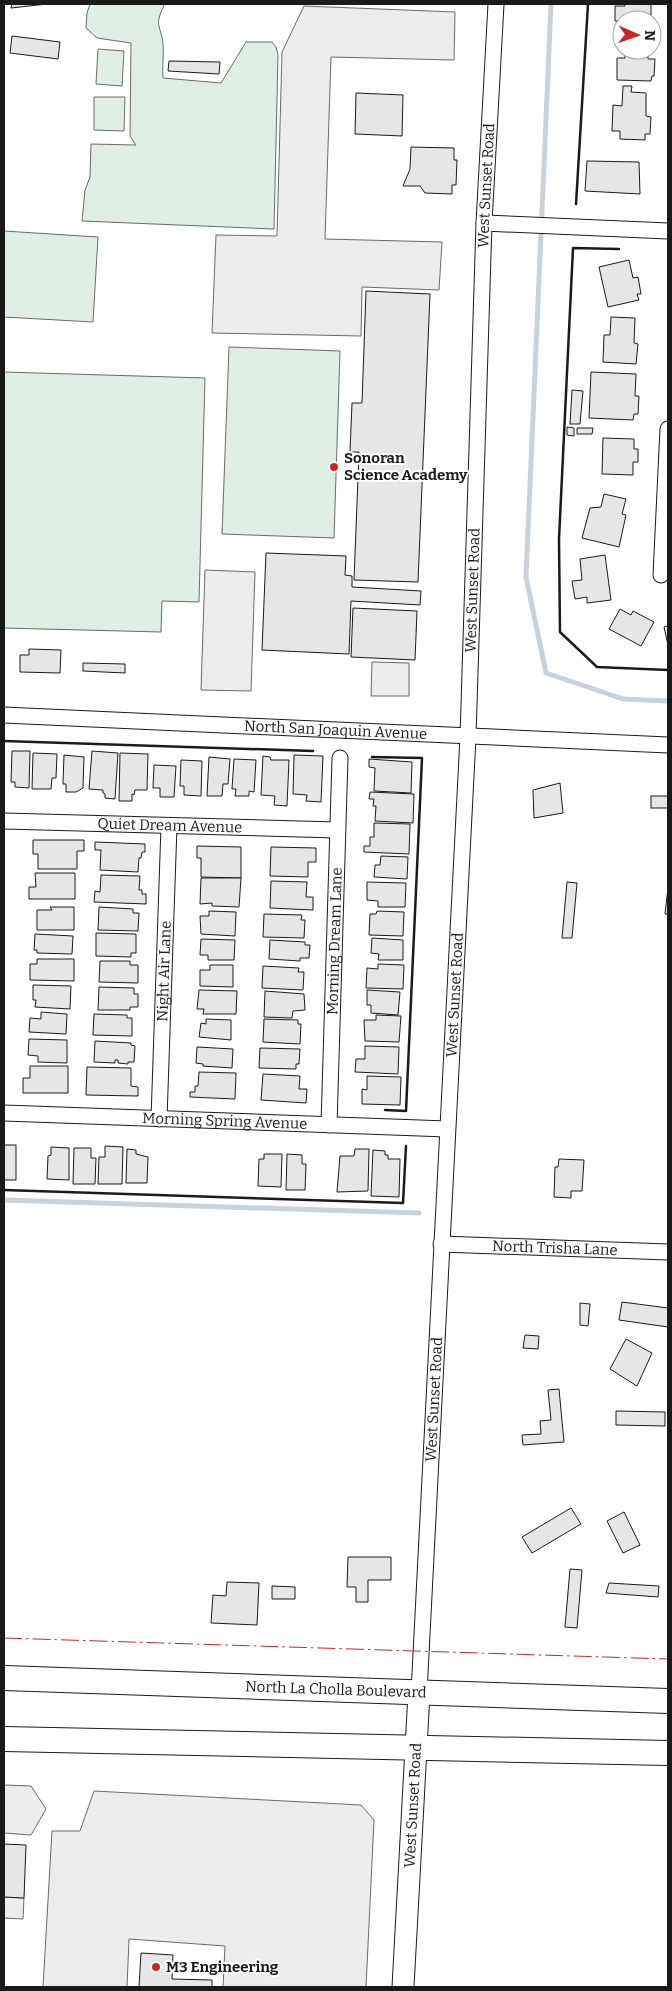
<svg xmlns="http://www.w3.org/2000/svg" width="672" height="1991" font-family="Bitter,serif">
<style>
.green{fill:#e0efe3;stroke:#6a6a6a}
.parking{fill:#ededed;stroke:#6a6a6a}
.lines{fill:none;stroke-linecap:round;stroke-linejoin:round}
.stream{stroke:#c6d2dc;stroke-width:5}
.building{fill:#e6e6e6;stroke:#1a1a1a}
.street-casing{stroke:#1a1a1a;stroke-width:17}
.secondary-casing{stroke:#1a1a1a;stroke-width:23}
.primary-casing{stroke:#1a1a1a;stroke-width:26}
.street{stroke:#fff;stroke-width:15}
.secondary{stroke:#fff;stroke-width:21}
.primary{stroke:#fff;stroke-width:24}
.wall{stroke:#1a1a1a;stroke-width:2.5}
.power{stroke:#c62828;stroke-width:1;stroke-dasharray:18 4 2.5 4;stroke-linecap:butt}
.poi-dot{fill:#c62828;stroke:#fff;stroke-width:2}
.labels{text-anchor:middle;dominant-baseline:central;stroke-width:4;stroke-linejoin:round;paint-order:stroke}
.street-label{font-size:15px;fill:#1a1a1a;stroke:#fff}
.poi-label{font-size:15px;font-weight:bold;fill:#1a1a1a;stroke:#fff;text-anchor:start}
</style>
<rect width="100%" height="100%" fill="#fff"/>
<g class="green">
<path d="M90 4H163L164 6C153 26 162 27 163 45 164 56 162 67 163 78L221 83 246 42H272L276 47 278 55 274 229 82 221 85 190 90 177 91 144 136 145 130 136 131 43 97 38 86 28 87 13Z"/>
<path d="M98 49 124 51 122 86 96 84Z"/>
<path d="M94 97H125L124 131 94 130Z"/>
<path d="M4 231 98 237 93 322 4 317Z"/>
<path d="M229 347 340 351 334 538 222 534Z"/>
<path d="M4 372 205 378 199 602 162 601 161 632 4 628Z"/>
</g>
<g class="parking">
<path d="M304 6 455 12 454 60 331 57 325 239 442 242 439 290 362 287 361 336 212 333 216 235 277 236 282 52Z"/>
<path d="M205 570 255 572 251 691 201 690Z"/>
<path d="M372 662 409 663V696H371Z"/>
<path d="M4 1785 31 1786 46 1809 31 1835 4 1833Z"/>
<path d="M94 1791 361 1805 374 1820 366 1987H223L225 1946 129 1939 127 1987H43L52 1831H80Z"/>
<path d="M4 1897 24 1898 23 1919 4 1918Z"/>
</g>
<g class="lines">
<g class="stream">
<path d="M551 4 526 577 546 673 623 699 668 701"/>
<path d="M4 1200 419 1213"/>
</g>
</g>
<g class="building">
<path d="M12 4H47L11 8Z"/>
<path d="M625 4H651V20H622V27V21H615V6H625Z"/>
<path d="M12 36 60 42 58 59 10 53Z"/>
<path d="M621 37 622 50H648V59H655L654 76H652L651 81 617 80V58H625V51L621 50Z"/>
<path d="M169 61 220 62 219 74 168 71Z"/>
<path d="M623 86H632L631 92 646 93V116L651 117 650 134H645V140L620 139V131H612L613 105 622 106Z"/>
<path d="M356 93 403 95 402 136 355 134Z"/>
<path d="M411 147 454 148V160H457L456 185H452V194L425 193 420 186H403L410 169Z"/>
<path d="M587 161 639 162 640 194 585 191Z"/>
<path d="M629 260 633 278 638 277 641 294H637L639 300 608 307 599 267Z"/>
<path d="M366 291 430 294 418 582 354 580 359 452H350L352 403H362Z"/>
<path d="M611 317 635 318 634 343 638 344 636 364 603 362 604 335H610Z"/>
<path d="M591 372 636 374 635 396H639L638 414H634L633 420 589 418Z"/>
<path d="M572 390 583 391 580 424H570Z"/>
<path d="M567 427 574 428V436L567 435Z"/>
<path d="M577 428H593L592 434H577Z"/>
<path d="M603 438 634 439V449H638V462H633V475L602 474Z"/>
<path d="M604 494 626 499 622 514 626 515 619 547 582 538 590 508 601 507Z"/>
<path d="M266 553 346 556 345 575 352 576V587L421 591 420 605 351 601 349 654 262 650Z"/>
<path d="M605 555 611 600 587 603V597L575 599 572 581 582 580 580 559Z"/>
<path d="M353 608 417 611 415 660 351 657Z"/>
<path d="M620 609 631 615 633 611 654 622 641 646 609 629Z"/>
<path d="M668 626V645L664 627Z"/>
<path d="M29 649 61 650 60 673 20 672V655H29Z"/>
<path d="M83 663 125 664V673L83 671Z"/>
<path d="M12 751H30L29 788 15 787V782H11Z"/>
<path d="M92 751 118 753 115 799 105 798V794L103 793V790L89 789Z"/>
<path d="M33 753 57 754 56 778H52L51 789H32Z"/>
<path d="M120 753 148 754 147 790H135L134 795 132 794V801H119Z"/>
<path d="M64 755 84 757 83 788 76 792H66V784H63Z"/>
<path d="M294 755 323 756 321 802 306 801 307 795 293 794Z"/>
<path d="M263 756 270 757 271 760H289L287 806 274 805 275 796 261 795Z"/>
<path d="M209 757 230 759 228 784H223L222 796H207Z"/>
<path d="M234 759 256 760 254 792 249 791V796H235L236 789H232Z"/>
<path d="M369 759 412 762 411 793 374 791 375 768 369 767Z"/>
<path d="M181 760 202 761 201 796 184 795V786H180Z"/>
<path d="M154 765 176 766 174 797H160V788H153Z"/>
<path d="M560 783 563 813 534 818 533 790Z"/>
<path d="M370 792 414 794 413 823 375 821 376 806H373L374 799H369Z"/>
<rect x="651" y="796" width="17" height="12"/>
<path d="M374 823 410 824 409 854 364 852V846H370V837H374Z"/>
<path d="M33 840H84V851H77V869H38V854H33Z"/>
<path d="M95 842 145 844V852H142L141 858H139L138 872 100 870 101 850H95Z"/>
<path d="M197 846 241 847V878L201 877V858H197Z"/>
<path d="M271 847 316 848V862H308V877L270 876Z"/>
<path d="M381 856 408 857 407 879 374 877 375 865H380Z"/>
<path d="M35 873H75V899H29V887H36Z"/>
<path d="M101 875 140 876 139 890H142V894H146V904L94 902 95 891 100 892Z"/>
<path d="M201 878H241L239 907 212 906V903L200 904Z"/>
<path d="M271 881 307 882 306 897H313V910L270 908Z"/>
<path d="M367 882 406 883 405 907H378V901L367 900Z"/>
<path d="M567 882 577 883 572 938H562Z"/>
<path d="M668 888V914H665Z"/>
<path d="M50 907H74V930H37V910H52Z"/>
<path d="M99 907 133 909V913H139L138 931 98 930Z"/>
<path d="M209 911 236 912 235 936 201 934 200 916H209Z"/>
<path d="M377 911 404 912 403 936 369 935 370 914H376Z"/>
<path d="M264 914 302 915 301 920H305L304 938 263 937Z"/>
<path d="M96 933 136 934V953H131V957L96 956Z"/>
<path d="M35 934 73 936 72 954 37 953V950H34Z"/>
<path d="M372 938 403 940V960H378L379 954 371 953Z"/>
<path d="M201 939 235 940 234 960H208V955H200Z"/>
<path d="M270 940 305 942V945H310L309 958H300V961L269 959Z"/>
<path d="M37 959H74V981L30 980V964H37Z"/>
<path d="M100 961H130V965H138V983L99 982Z"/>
<path d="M378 964 404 965 403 989 366 988 367 968 378 969Z"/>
<path d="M210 965H233V987L200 986V970H210Z"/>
<path d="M263 966 299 968 298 972H304L303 990 262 988Z"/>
<path d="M33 985 71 986 70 1009 35 1007 36 1000H33Z"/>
<path d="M99 987 134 988V994H138V1007H130V1010H98Z"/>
<path d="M199 990 237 991 236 1014H203L204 1009H197Z"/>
<path d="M367 990 400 992 398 1015 371 1013V1005H367Z"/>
<path d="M265 991 304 994 305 1010 293 1011 292 1018 264 1017Z"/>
<path d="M41 1012 67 1014 66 1034 29 1032 30 1018 41 1019Z"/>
<path d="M94 1014 127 1015V1018H132V1036L93 1035Z"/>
<path d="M376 1015 401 1016 399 1042 365 1041 364 1020H376Z"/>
<path d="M206 1019 231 1020V1040L199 1037 201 1023 206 1024Z"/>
<path d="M264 1019 298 1020V1024H301L300 1044 263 1042Z"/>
<path d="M29 1039 67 1040V1063L38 1062V1056L28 1055Z"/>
<path d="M95 1041 131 1043V1045L135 1046 134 1062H128V1064L118 1063V1060H115V1063L94 1062Z"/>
<path d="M365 1046 399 1047 398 1074 355 1072 356 1059H365Z"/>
<path d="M197 1047 233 1049 232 1068 203 1066V1064L196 1063Z"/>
<path d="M260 1048 300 1049 299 1064H296V1069L259 1068Z"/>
<path d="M30 1066H68V1093H23V1078H30Z"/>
<path d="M87 1067 131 1068V1086L138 1087V1096L86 1095Z"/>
<path d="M199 1072 236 1073 235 1099 190 1097V1092H195V1086H198Z"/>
<path d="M263 1074 300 1076 299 1089H307L306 1103 261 1100Z"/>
<path d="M367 1076 401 1077 400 1105 362 1104V1089L367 1090Z"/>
<rect x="4" y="1145" width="12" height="35"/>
<path d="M105 1146 123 1147 122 1184H98L99 1157H105Z"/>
<path d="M51 1147 69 1148V1180L47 1179 48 1156 51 1155Z"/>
<path d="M74 1148H91V1158H96L95 1184H73Z"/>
<path d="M127 1149 136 1150V1154L148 1157 147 1183H126Z"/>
<path d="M355 1149H369L368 1191 337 1192 340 1156H354Z"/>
<path d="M373 1150 385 1151V1155H388V1159H400L399 1197 371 1196Z"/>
<path d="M264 1154H282L281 1187 258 1186 259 1159H264Z"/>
<path d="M287 1154 302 1155V1164H306L305 1190H286Z"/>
<path d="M559 1159 584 1160 582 1191H571V1198L554 1197 555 1167H558Z"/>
<path d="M622 1302 668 1308V1327L619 1320Z"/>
<path d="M580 1303 590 1304 588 1326 580 1325Z"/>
<path d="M525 1335 539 1336 538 1349 523 1348Z"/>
<path d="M626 1339 652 1353 637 1386 610 1369Z"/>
<path d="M559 1389 564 1442 523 1445 522 1435 541 1434 540 1421 551 1420 548 1390Z"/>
<path d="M616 1411 665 1412V1426L616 1425Z"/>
<path d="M571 1508 581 1524 532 1553 522 1537Z"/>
<path d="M624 1512 640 1545 623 1553 607 1521Z"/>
<path d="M348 1557H391V1580H368V1602H356V1587H347Z"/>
<path d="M570 1569 582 1570 577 1628 565 1627Z"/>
<path d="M227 1582 259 1583 257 1625 211 1623 213 1595 226 1596Z"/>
<path d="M609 1583 659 1586 658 1597 606 1593Z"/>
<path d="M272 1586 295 1587V1599H272Z"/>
<path d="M4 1844 26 1845 24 1898 4 1897Z"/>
<path d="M141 1953 173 1955 172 1979 212 1980V1987H139Z"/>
</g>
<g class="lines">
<g class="street-casing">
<g id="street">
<path d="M484 223 668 231"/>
<path d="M661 575 668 429"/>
<path id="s1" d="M4 715 668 745"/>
<path id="s2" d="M4 821 337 830"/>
<path id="s3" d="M4 1113 447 1129"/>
<path id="s4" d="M159 1119 169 826"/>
<path id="s5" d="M329 1125 340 758"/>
<path id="s6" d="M441 1244 668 1252"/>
<path id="s7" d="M419 1693 468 737 484 223 496 4"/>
</g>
</g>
<g class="secondary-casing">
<g id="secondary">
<path id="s8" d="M403 1987 419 1693"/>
</g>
</g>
<g class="primary-casing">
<g id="primary">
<path id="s9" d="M4 1678 668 1701"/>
<path d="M4 1739 668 1753"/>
</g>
</g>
<use href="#street" class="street"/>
<use href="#secondary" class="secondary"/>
<use href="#primary" class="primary"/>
<g class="wall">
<path d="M576 204 588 4"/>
<path d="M619 249 573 248 559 539 560 632 597 667 668 670"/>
<path d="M4 741 313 751"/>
<path d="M372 757 422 758 406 1111 385 1110"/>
<path d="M4 1190 403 1203 406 1146"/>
</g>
<path class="power" d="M4 1638 668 1659"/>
</g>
<g class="poi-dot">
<circle cx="334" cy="467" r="5"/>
<circle cx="156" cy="1967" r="5"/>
</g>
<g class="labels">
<g class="street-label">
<text stroke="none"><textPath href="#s7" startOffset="1509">West Sunset Road</textPath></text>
<text stroke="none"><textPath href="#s7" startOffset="1104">West Sunset Road</textPath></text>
<text stroke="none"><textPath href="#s1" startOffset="332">North San Joaquin Avenue</textPath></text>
<text stroke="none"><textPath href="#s2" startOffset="166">Quiet Dream Avenue</textPath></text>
<text stroke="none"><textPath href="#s5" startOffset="184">Morning Dream Lane</textPath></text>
<text stroke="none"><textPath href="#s4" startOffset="148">Night Air Lane</textPath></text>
<text stroke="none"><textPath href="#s7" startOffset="699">West Sunset Road</textPath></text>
<text stroke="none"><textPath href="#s3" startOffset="221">Morning Spring Avenue</textPath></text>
<text stroke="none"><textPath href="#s6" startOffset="114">North Trisha Lane</textPath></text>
<text stroke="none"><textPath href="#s7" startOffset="294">West Sunset Road</textPath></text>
<text stroke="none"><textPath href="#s9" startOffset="332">North La Cholla Boulevard</textPath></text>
<text stroke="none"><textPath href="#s8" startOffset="182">West Sunset Road</textPath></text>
</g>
<g class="poi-label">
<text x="344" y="458">Sonoran<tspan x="344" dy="17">Science Academy</tspan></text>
<text x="166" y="1967">M3 Engineering</text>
</g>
</g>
<rect width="672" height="1991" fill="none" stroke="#1a1a1a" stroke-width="10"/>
<g transform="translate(637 35) rotate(92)"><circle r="24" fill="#ffffff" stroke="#a3a3a3"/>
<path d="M0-4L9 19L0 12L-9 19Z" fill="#c62828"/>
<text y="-8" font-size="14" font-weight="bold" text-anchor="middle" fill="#1a1a1a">N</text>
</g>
</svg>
